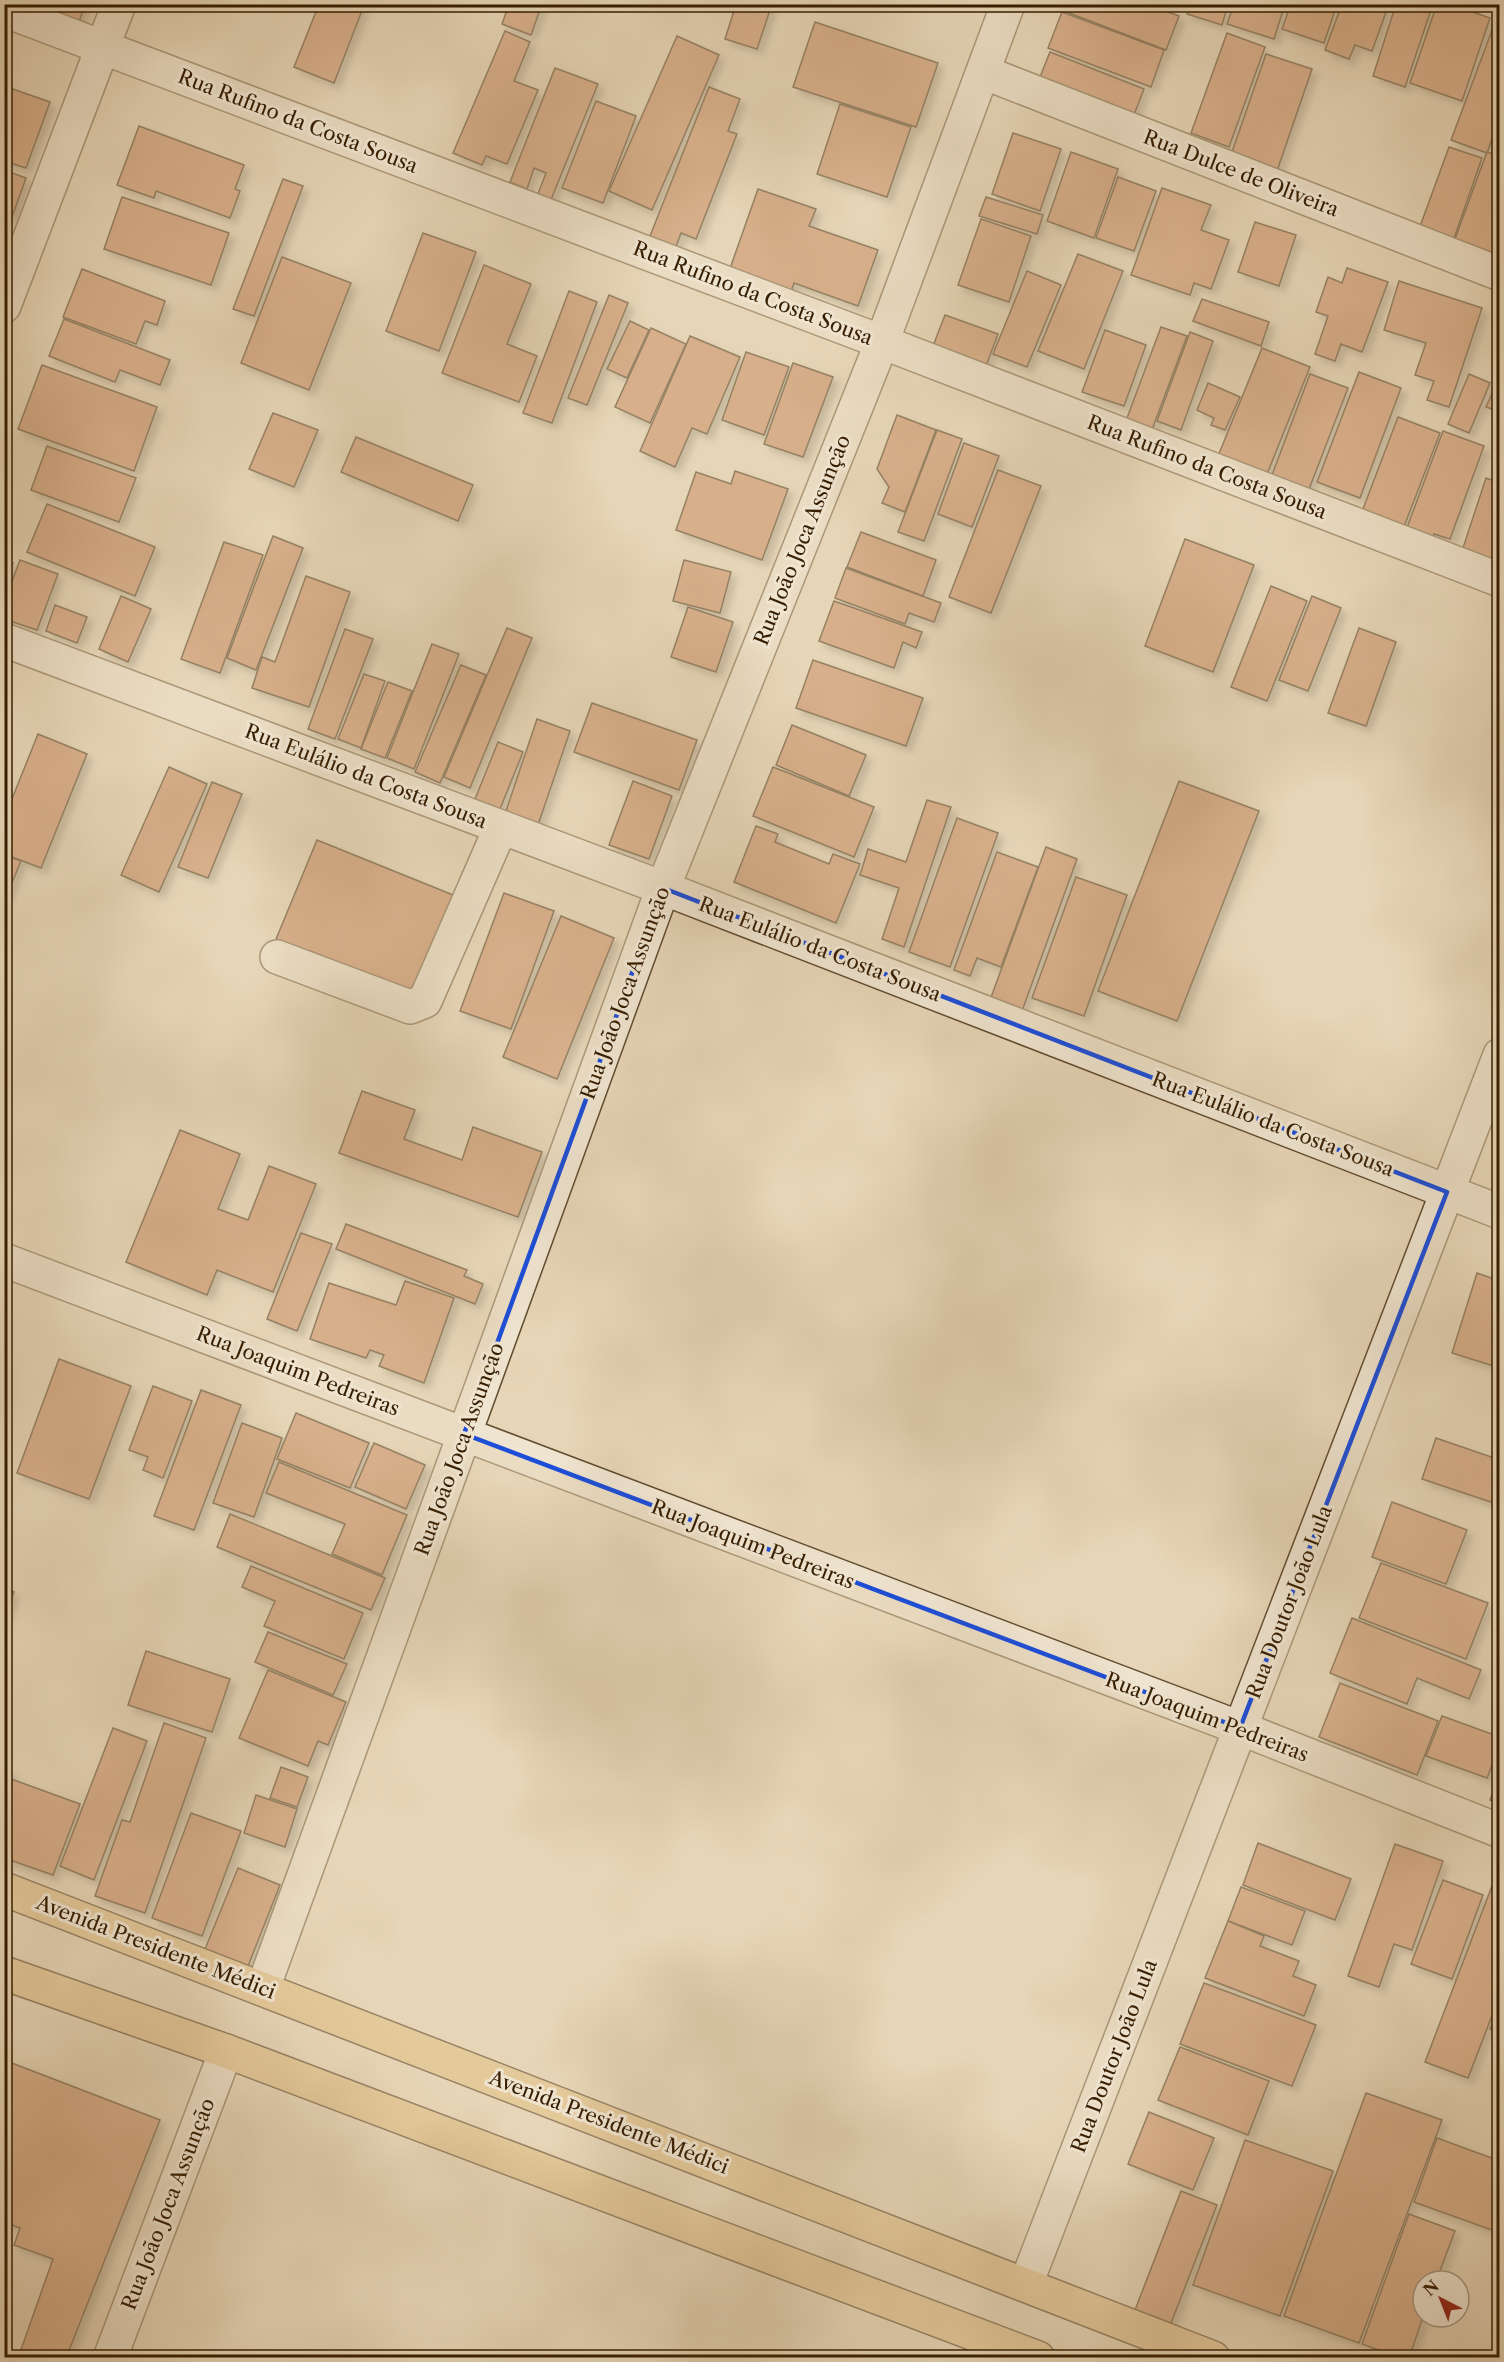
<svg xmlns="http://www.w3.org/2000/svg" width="1504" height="2362" font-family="'Libre Caslon Text',serif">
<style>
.building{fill:#c58155;stroke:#361e00;stroke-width:1.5;filter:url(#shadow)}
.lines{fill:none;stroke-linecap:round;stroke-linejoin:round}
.minor-casing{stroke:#624c2e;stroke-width:36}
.major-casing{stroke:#361e00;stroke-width:36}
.minor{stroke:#efe4d0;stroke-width:33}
.major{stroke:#e3ba7b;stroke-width:33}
.marked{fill:none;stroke:#1d4ed8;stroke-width:4.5;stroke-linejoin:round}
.labels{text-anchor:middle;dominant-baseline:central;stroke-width:6;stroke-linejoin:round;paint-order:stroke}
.street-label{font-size:20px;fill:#361e00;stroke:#efe4d0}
</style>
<defs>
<filter id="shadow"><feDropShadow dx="5.5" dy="5.5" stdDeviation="3" flood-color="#0004"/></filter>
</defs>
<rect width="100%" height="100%" fill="#e6d5b6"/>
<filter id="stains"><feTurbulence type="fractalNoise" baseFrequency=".00333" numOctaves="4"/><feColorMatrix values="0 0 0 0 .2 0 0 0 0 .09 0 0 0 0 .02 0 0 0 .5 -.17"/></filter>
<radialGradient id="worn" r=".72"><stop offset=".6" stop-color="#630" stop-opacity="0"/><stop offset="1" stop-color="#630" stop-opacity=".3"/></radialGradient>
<g class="building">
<path d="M20 4H85L78 25Z"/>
<path d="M319 4H353L363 8 334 83 294 67Z"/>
<path d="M509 4H542L531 35 502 24Z"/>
<path d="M736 4H772L757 49 725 39Z"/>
<path d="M1067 4H1147L1179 16 1166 50 1064 11Z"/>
<path d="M1190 4H1228L1222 25 1187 14Z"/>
<path d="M1234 4H1285L1274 39 1227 24Z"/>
<path d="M1291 4H1337L1324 43 1282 29Z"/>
<path d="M1342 4H1389L1372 51 1355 45 1349 59 1325 50Z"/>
<path d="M1396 4H1433L1405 87 1373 76Z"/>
<path d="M1437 4H1450L1490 18 1462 101 1410 83Z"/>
<path d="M1500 9V116L1487 153 1451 140Z"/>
<path d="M1062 12 1164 50 1151 87 1048 48Z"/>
<path d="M815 22 938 63 916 127 793 87Z"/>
<path d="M505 31 530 42 514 81 538 90 507 164 486 156 482 165 453 153Z"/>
<path d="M1227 33 1265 47 1229 147 1191 133Z"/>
<path d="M677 36 719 55 652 210 609 191Z"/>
<path d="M1050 52 1144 89 1130 125 1036 87Z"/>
<path d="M1266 54 1312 69 1277 171 1231 155Z"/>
<path d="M555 68 598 84 550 202 537 196 546 173 534 168 527 189 510 182Z"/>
<path d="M4 86 50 102 26 168 4 161Z"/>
<path d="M709 87 740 99 728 131 737 134 696 239 681 233 674 252 648 241Z"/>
<path d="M596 101 636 116 603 203 562 188Z"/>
<path d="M840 104 911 127 887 197 817 174Z"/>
<path d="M139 126 244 165 235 189 240 191 230 218 156 191 154 198 117 185Z"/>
<path d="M1013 133 1061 149 1040 211 992 194Z"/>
<path d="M1449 147 1482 158 1452 244 1418 232Z"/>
<path d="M1071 152 1118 169 1094 238 1047 221Z"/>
<path d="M1487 152 1500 156V248L1497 254 1455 239Z"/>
<path d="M4 170 26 178 12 217 4 214Z"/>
<path d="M1118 177 1156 191 1134 251 1096 238Z"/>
<path d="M283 179 303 186 254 316 233 309Z"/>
<path d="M1162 188 1211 205 1201 230 1229 240 1211 289 1194 283 1190 295 1131 275Z"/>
<path d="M758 189 816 209 809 226 878 250 858 306 794 283 789 298 727 277Z"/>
<path d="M122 197 229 233 211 285 104 249Z"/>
<path d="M986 197 1043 215 1037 234 979 216Z"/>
<path d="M981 219 1031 236 1009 302 958 285Z"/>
<path d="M1255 222 1296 235 1279 286 1238 272Z"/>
<path d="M423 233 476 252 439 351 386 331Z"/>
<path d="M1078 254 1123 271 1084 369 1038 351Z"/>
<path d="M282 257 351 283 309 390 241 363Z"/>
<path d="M484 265 531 284 507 344 537 356 519 402 442 373Z"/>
<path d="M1347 268 1388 282 1362 352 1341 344 1335 361 1315 354 1328 316 1316 312 1328 277 1342 283Z"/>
<path d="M82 269 165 301 157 325 145 321 136 344 63 317Z"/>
<path d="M1027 271 1061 285 1027 367 993 354Z"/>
<path d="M1399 281 1482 308 1449 407 1427 400 1434 381 1415 375 1426 343 1384 330Z"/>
<path d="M569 291 597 302 552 423 523 413Z"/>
<path d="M609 295 628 303 587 405 568 398Z"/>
<path d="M1202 299 1269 322 1261 346 1193 321Z"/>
<path d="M945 315 998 334 986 366 933 346Z"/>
<path d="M64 319 170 360 160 385 120 370 115 382 49 356Z"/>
<path d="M630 321 649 330 627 378 607 369Z"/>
<path d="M1161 327 1187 336 1150 435 1124 426Z"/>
<path d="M651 328 686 344 650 423 615 407Z"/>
<path d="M1105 330 1146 345 1124 406 1082 392Z"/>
<path d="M1190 332 1213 341 1181 430 1157 421Z"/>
<path d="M690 336 740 357 707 434 692 428 675 467 640 451Z"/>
<path d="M1262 348 1310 367 1267 474 1216 461Z"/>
<path d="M746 352 789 367 764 435 722 420Z"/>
<path d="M793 363 833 377 803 457 764 444Z"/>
<path d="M42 365 157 407 134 471 18 429Z"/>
<path d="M1359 372 1401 388 1360 498 1317 482Z"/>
<path d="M1310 374 1348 388 1306 497 1269 483Z"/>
<path d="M1469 374 1490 383 1469 433 1448 424Z"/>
<path d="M1500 376V412L1486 407Z"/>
<path d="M1208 383 1240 397 1225 430 1211 425 1214 418 1197 410Z"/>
<path d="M273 413 318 430 294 487 249 469Z"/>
<path d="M897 415 936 430 905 512 882 503 889 487 877 469Z"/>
<path d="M1398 417 1440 433 1400 537 1358 522Z"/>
<path d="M937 430 962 439 924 541 898 532Z"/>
<path d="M1443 431 1484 446 1450 539 1434 534 1431 542 1405 533Z"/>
<path d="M356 437 473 485 458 521 341 472Z"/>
<path d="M964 443 999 456 972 527 938 514Z"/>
<path d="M47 446 136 478 119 522 31 490Z"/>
<path d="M998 470 1041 486 991 613 949 597Z"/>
<path d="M735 471 788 489 762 560 676 530 696 472 731 484Z"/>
<path d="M1486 478 1500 483V564L1459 560Z"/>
<path d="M47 504 155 547 135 596 27 552Z"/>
<path d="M861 532 936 560 923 596 847 567Z"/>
<path d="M273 536 303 548 256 670 227 658Z"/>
<path d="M1185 539 1254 565 1213 672 1145 646Z"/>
<path d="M224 542 263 555 220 673 181 659Z"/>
<path d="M4 560 13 563 4 585Z"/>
<path d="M20 560 58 574 37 630 4 619V603Z"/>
<path d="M684 560 731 572 720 613 673 601Z"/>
<path d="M846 568 941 603 934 622 909 613 905 624 835 598Z"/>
<path d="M306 576 350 592 309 707 252 688 262 657 275 662Z"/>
<path d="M1271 586 1307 601 1267 701 1231 687Z"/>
<path d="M121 596 151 609 128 662 99 649Z"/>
<path d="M1312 596 1341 608 1308 691 1279 680Z"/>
<path d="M834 601 922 632 916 648 903 642 894 668 819 641Z"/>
<path d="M55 605 87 617 77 643 46 631Z"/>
<path d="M688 607 733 622 716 672 671 657Z"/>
<path d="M507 628 532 638 470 788 444 777Z"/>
<path d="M1359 628 1396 642 1366 726 1328 713Z"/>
<path d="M345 629 373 639 335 739 308 729Z"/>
<path d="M432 644 459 654 414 769 387 758Z"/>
<path d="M813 660 923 698 906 746 796 708Z"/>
<path d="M461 665 486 675 440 783 415 772Z"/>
<path d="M364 674 385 681 361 748 338 739Z"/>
<path d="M388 682 412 691 385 758 361 749Z"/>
<path d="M592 703 697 740 679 790 574 752Z"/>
<path d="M537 719 570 731 538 825 505 814Z"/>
<path d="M792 725 866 755 849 796 776 765Z"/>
<path d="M38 734 87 754 41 868 4 854V819Z"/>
<path d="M498 742 523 752 498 814 473 804Z"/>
<path d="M169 767 207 784 159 892 121 875Z"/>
<path d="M773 767 874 807 854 857 753 816Z"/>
<path d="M633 781 672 796 649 859 609 845Z"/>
<path d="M1179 781 1259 811 1177 1021 1098 991Z"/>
<path d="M212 782 242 794 208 878 178 867Z"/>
<path d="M927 800 951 807 904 947 882 939 899 888 860 875 868 849 906 862Z"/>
<path d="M957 818 998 833 950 967 909 952Z"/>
<path d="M756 826 778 834 775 842 829 864 833 854 860 864 836 923 734 882Z"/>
<path d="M317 840 453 895 412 992 310 951 307 958 274 944Z"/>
<path d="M1046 847 1077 859 1022 1011 990 1000Z"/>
<path d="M997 852 1038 867 1001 967 977 958 970 976 954 970Z"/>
<path d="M4 855 21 861 4 902Z"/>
<path d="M1076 877 1127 895 1084 1016 1032 998Z"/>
<path d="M504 893 554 911 511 1029 460 1011Z"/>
<path d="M561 916 614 938 557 1079 503 1057Z"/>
<path d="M362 1091 415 1110 404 1139 462 1160 473 1127 542 1152 518 1217 339 1153Z"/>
<path d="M180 1130 240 1154 218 1209 248 1220 269 1166 316 1184 273 1292 217 1270 207 1295 126 1262Z"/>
<path d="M346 1224 467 1270 464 1276 483 1284 475 1304 336 1249Z"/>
<path d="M301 1233 332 1244 297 1331 267 1319Z"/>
<path d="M1477 1273 1500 1281V1313L1492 1337 1500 1339V1368L1452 1353Z"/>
<path d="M405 1281 454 1298 424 1383 379 1366 384 1355 370 1350 366 1358 310 1339 329 1283 396 1305Z"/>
<path d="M59 1359 131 1386 89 1499 17 1473Z"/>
<path d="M153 1386 192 1401 163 1478 143 1470 148 1457 129 1450Z"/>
<path d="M201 1390 241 1405 194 1530 154 1516Z"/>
<path d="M296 1413 369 1443 350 1488 277 1459Z"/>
<path d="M242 1423 282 1438 254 1517 213 1503Z"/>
<path d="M1436 1438 1500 1460V1488L1494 1503 1422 1479Z"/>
<path d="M374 1443 425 1465 406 1509 355 1487Z"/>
<path d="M279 1462 407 1515 382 1575 332 1554 345 1524 266 1493Z"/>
<path d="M1392 1502 1467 1530 1446 1584 1372 1557Z"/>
<path d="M230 1514 385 1578 371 1610 217 1547Z"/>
<path d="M1381 1563 1488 1603 1466 1659 1359 1618Z"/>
<path d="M251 1566 363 1613 344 1659 264 1626 275 1601 242 1587Z"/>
<path d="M4 1588 14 1592 4 1620Z"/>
<path d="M1352 1618 1481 1670 1469 1699 1417 1678 1407 1704 1330 1673Z"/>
<path d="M268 1632 347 1664 333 1695 255 1662Z"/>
<path d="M146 1651 230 1679 212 1732 128 1705Z"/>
<path d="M268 1670 346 1702 328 1745 318 1741 308 1766 239 1738Z"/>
<path d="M1340 1683 1438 1721 1417 1775 1319 1737Z"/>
<path d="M1442 1716 1500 1737V1745L1487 1778 1426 1756Z"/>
<path d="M164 1723 206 1738 145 1913 95 1896 122 1820 130 1822Z"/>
<path d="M113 1728 147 1741 94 1880 60 1866Z"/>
<path d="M281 1767 308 1777 297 1807 270 1798Z"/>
<path d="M4 1770 12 1773 4 1793Z"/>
<path d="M1500 1774V1803L1490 1800Z"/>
<path d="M11 1779 80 1804 53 1875 4 1858V1797Z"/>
<path d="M256 1795 297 1809 285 1847 244 1833Z"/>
<path d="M191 1813 241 1831 202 1936 152 1918Z"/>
<path d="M1258 1843 1351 1879 1335 1920 1243 1885Z"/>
<path d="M1395 1844 1443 1861 1412 1950 1394 1944 1379 1987 1348 1976Z"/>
<path d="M238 1868 280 1885 246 1971 203 1954Z"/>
<path d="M1443 1880 1483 1895 1452 1979 1411 1964Z"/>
<path d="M1492 1886 1500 1889V1995L1468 2078 1425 2062Z"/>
<path d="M1241 1887 1305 1911 1292 1945 1228 1921Z"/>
<path d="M1228 1921 1264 1936 1260 1946 1299 1961 1293 1976 1316 1985 1304 2016 1205 1978Z"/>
<path d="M1204 1983 1316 2025 1292 2086 1180 2044Z"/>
<path d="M1500 2005V2032L1490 2029Z"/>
<path d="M1180 2047 1269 2081 1248 2135 1158 2100Z"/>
<path d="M4 2060 160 2120 66 2358H18L53 2259 14 2245 20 2228 4 2222Z"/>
<path d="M1366 2093 1442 2120 1359 2343 1284 2316Z"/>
<path d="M1149 2112 1214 2138 1193 2190 1128 2164Z"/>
<path d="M1437 2138 1500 2161V2233L1414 2202Z"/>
<path d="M1245 2140 1333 2171 1280 2316 1193 2285Z"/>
<path d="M1181 2191 1217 2205 1171 2323 1135 2310Z"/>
<path d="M1409 2214 1455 2231 1436 2281H1423V2317L1409 2358H1400L1362 2344Z"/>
</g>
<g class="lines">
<g class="minor-casing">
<g id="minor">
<path d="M4 10 882 342 1500 580"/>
<path d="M983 72 1500 274"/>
<path d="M4 306 119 4"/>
<path d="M4 640 663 888 1500 1212"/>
<path d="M277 957 410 1007 425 1001 501 827"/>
<path d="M4 1260 1240 1728 1500 1831"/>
<path d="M263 1988 663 888 882 342 1008 4"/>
<path d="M1026 2284 1500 1055"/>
<path d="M110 2358 226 2051"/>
</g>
</g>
<g class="major-casing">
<g id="major">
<path d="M4 1889 1213 2358"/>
<path d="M4 1973 226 2051 1038 2358"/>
</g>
</g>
<use href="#minor" class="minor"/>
<use href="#major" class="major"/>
</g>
<path d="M0 0H1504V2362H0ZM663 888 1447 1192 1240 1728 464 1434Z" fill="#e6d5b6" fill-opacity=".55" fill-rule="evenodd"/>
<path class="marked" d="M663 888 1447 1192 1240 1728 464 1434Z"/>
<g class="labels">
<g class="street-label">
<text transform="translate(298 121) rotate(21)">Rua Rufino da Costa Sousa</text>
<text transform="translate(1241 173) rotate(21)">Rua Dulce de Oliveira</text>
<text transform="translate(753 293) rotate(21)">Rua Rufino da Costa Sousa</text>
<text transform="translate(1207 467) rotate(21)">Rua Rufino da Costa Sousa</text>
<text transform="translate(802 540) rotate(-68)">Rua João Joca Assunção</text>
<text transform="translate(366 776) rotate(21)">Rua Eulálio da Costa Sousa</text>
<text transform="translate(820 949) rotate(21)">Rua Eulálio da Costa Sousa</text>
<text transform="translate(625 993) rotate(-70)">Rua João Joca Assunção</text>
<text transform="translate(1273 1124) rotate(21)">Rua Eulálio da Costa Sousa</text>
<text transform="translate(298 1371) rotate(21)">Rua Joaquim Pedreiras</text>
<text transform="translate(459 1449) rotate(-70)">Rua João Joca Assunção</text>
<text transform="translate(753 1544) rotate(21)">Rua Joaquim Pedreiras</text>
<text transform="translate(1289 1602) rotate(-69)">Rua Doutor João Lula</text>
<text transform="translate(1207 1717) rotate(21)">Rua Joaquim Pedreiras</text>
<text transform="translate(156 1947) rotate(21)">Avenida Presidente Médici</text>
<text transform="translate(1114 2056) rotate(-69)">Rua Doutor João Lula</text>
<text transform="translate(609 2122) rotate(21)">Avenida Presidente Médici</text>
<text transform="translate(168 2204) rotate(-69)">Rua João Joca Assunção</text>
</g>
</g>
<rect width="1504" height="2362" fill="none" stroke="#e6d5b6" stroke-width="24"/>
<rect x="6" y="6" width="1492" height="2350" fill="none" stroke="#361e00" stroke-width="3"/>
<rect x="12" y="12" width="1480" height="2338" fill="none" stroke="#361e00" stroke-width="1.5"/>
<g transform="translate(1441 2299) rotate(318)"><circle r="28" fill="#efe4d0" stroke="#a5957d" stroke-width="1.5"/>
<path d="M0-4.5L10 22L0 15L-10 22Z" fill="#8f2418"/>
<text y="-9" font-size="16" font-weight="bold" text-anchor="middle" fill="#361e00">N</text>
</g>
<rect width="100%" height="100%" filter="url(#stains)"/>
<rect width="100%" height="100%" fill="url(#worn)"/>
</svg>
